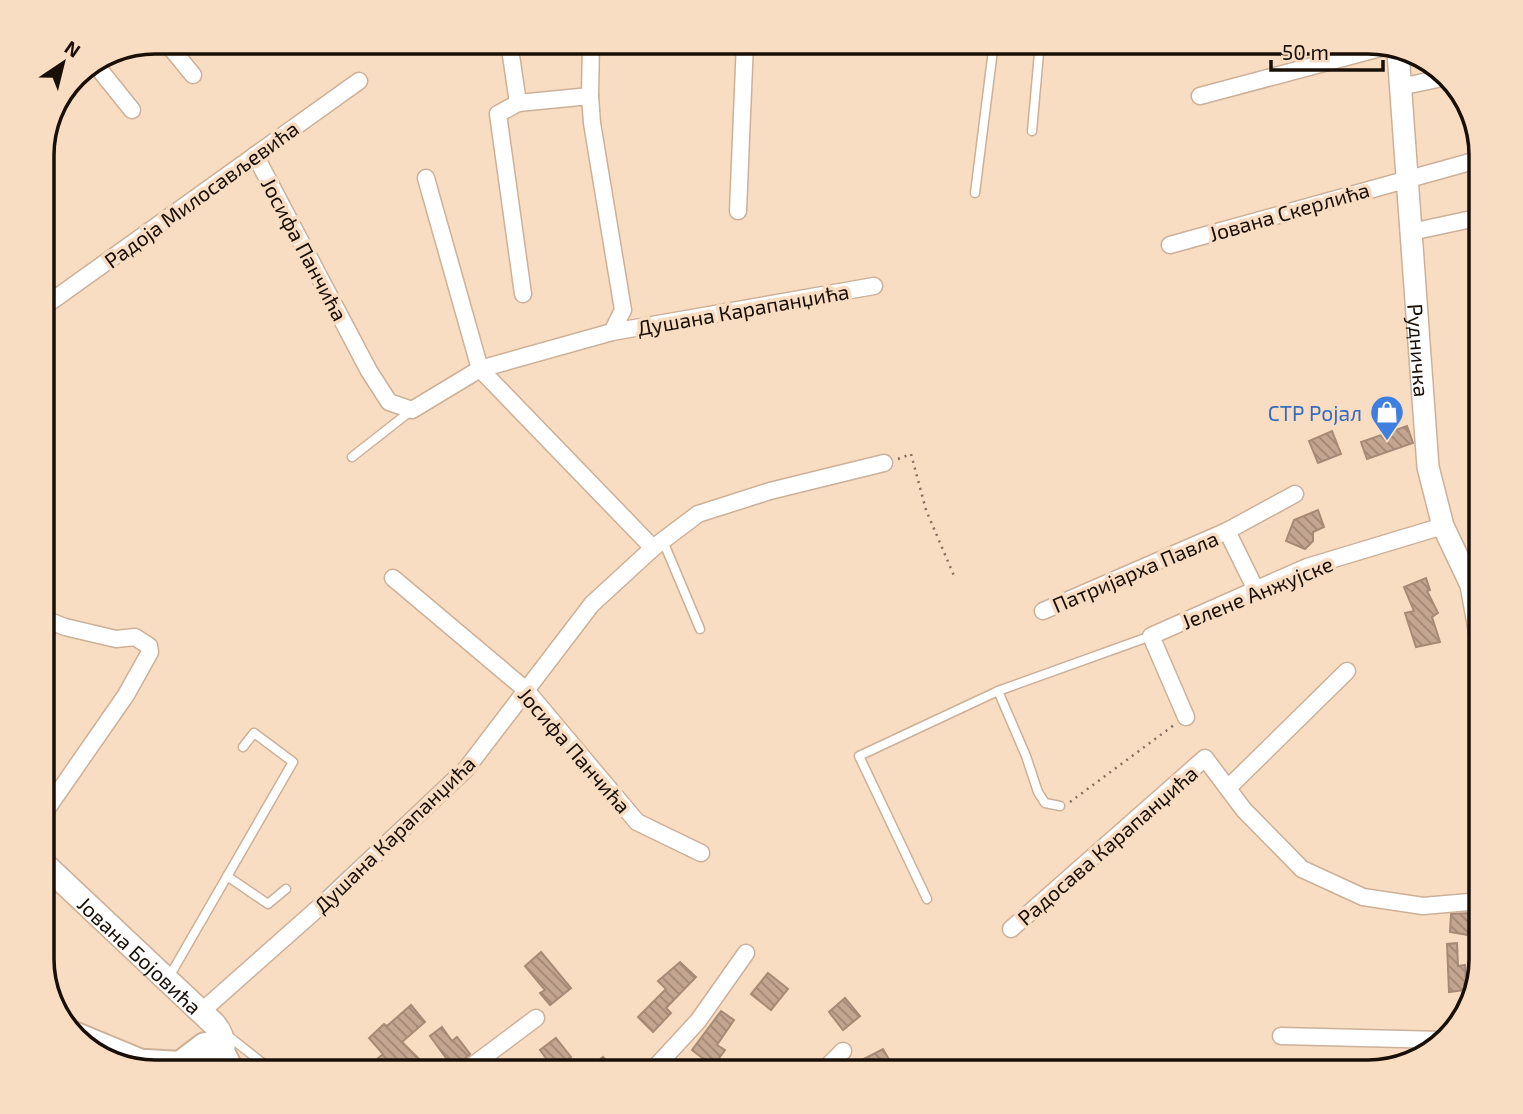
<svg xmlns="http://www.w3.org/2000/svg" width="1523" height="1114" font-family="'Exo 2',sans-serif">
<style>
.building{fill:url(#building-back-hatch);stroke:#a78a75;stroke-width:2}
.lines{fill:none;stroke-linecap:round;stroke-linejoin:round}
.service-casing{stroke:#ccb098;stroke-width:11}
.minor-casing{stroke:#ccb098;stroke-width:19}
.tertiary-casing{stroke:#ccb098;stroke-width:24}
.secondary-casing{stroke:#ccb098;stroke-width:26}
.primary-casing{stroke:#ccb098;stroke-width:30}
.path{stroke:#826f5f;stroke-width:2.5;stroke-dasharray:2 5;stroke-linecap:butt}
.service{stroke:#fff;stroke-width:8}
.minor{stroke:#fff;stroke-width:16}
.tertiary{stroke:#fff;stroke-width:21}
.secondary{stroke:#fff;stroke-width:23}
.primary{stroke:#fff;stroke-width:26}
.labels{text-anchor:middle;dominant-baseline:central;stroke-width:7;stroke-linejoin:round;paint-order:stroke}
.street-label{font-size:21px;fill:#190f07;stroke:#f9ddc3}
.shop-label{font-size:21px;fill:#366cbe;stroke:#f9ddc3;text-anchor:end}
.rim{fill:none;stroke:#190f07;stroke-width:3.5}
</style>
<defs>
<pattern id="building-back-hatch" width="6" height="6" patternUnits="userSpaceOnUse" patternTransform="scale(1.75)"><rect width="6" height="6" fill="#c4a690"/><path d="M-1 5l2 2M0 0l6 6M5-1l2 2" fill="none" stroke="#9e8674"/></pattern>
</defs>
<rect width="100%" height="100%" fill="#f9ddc3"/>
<g class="building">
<path d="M1407 426 1413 443 1367 459 1361 442Z"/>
<path d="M1332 431 1341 454 1318 463 1309 441Z"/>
<path d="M1318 510 1324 527 1313 532V541L1305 549 1286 541 1294 520Z"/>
<path d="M1426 578 1430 590 1427 591 1438 613 1432 617 1440 642 1416 647 1405 613 1414 611 1404 587Z"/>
<path d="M1470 913 1468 935 1450 932 1451 914Z"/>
<path d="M1457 943 1458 966 1465 965 1466 984H1464L1465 990 1449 992 1447 944Z"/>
<path d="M541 952 571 988 550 1005 540 993 545 990 525 966Z"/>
<path d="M680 962 696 977 666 1008 671 1013 653 1032 638 1017 666 989 658 981Z"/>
<path d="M768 973 788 989 771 1010 751 994Z"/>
<path d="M845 998 860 1016 843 1030 829 1012Z"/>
<path d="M411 1005 425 1022 402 1042 432 1072H362L383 1054 369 1038 384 1024 387 1026Z"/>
<path d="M721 1011 734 1020 717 1045 725 1050 713 1066 692 1050Z"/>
<path d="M442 1027 452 1041 457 1037 470 1054 454 1069 430 1036Z"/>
<path d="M556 1038 571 1057 553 1072H535L548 1061 540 1050Z"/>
<path d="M883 1049 896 1072H866L860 1061Z"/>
<path d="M603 1057 616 1072H585Z"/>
</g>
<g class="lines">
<g class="service-casing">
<g id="service">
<path d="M1032 131 1040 42"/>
<path d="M975 193 994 42"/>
<path d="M352 457 412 410"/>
<path d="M663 541 700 629"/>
<path d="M1060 806 1045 803 1038 792 1026 756 998 691 1151 636"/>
<path d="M227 876 268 904 286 889"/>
<path d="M927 899 859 756 998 691"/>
<path d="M169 977 293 762 254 733 243 747"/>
<path d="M227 1035 274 1072"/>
</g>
</g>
<g class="minor-casing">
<g id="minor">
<path d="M166 42 193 75"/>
<path d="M509 42 518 103 590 96"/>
<path d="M95 64 132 110"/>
<path d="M1400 87 1447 77"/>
<path d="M1200 96 1384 47"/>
<path d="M518 103 498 114 523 294"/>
<path d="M255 155 369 371 389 402 412 410 480 369 426 178"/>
<path d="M738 211 745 42"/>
<path d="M1411 232 1481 217"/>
<path d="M1170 245 1481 159"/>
<path d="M42 308 359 81"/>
<path d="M612 332 874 286"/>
<path d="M1227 531 1256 590"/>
<path d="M653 548 698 514 770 491 884 463"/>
<path d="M1462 566 1481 564"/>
<path d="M393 578 526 690 637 822 701 853"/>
<path d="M1043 611 1227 531 1295 494"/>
<path d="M1186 717 1151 636 1307 567 1443 526"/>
<path d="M1228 788 1347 671"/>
<path d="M42 816 126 695 150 652 149 646 135 637 116 639 65 627 42 618"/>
<path d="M1011 929 1205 758 1244 810 1302 869 1363 897 1423 906 1481 901"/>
<path d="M202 1011 325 902 466 769 592 604 653 548 480 369 612 332 623 310 592 123 590 96 591 42"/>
<path d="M1281 1036 1442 1040"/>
<path d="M464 1072 536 1018"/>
<path d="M651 1072 698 1021 746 953"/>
<path d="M822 1072 843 1051"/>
</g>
</g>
<g class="tertiary-casing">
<g id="tertiary">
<path id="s1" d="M1398 52 1428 467 1443 526 1471 585 1481 640"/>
</g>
</g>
<g class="secondary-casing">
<g id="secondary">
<path id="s2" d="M42 862 214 1024C227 1039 224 1055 217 1072"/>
</g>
</g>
<g class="primary-casing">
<g id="primary">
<path d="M76 1036 163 1072"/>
<path d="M223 1056 231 1072"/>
<path d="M147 1063 180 1065 205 1046"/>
</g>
</g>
<g class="path">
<path d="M898 459 911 454 926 510 955 578"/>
<path d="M1070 802 1174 725"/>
</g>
<use href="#service" class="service"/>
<use href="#minor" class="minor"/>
<use href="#tertiary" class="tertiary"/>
<use href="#secondary" class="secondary"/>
<use href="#primary" class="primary"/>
</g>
<defs>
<g id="shop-pin" transform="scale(1.75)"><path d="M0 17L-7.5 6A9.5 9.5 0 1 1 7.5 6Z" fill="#3f7fe0" stroke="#f9ddc3"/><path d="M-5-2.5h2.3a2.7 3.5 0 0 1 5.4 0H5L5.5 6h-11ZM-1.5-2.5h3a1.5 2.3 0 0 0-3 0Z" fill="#fff"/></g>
</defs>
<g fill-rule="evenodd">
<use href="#shop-pin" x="1387" y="412"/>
</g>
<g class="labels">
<g class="street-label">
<text transform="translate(201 194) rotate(-36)">Радоја Милосављевића</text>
<text transform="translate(1289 211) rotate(-16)">Јована Скерлића</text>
<text transform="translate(305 249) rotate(62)">Јосифа Панчића</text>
<text transform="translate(743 309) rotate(-10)">Душана Карапанџића</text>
<text stroke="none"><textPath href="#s1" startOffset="299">Рудничка</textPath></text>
<text transform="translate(1135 571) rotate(-23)">Патријарха Павла</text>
<text transform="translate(1257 592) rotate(-22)">Јелене Анжујске</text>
<text transform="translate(575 750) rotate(49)">Јосифа Панчића</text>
<text transform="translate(394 834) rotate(-44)">Душана Карапанџића</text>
<text transform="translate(1107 845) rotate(-41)">Радосава Карапанџића</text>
<text stroke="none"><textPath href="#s2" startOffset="135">Јована Бојовића</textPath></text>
</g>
<g class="shop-label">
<text x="1362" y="412">СТР Ројал</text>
</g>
</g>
<path d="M0 0H1523V1114H0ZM155 54H1368A101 101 0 0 1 1469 155V959A101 101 0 0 1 1368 1060H155A101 101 0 0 1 54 959V155A101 101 0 0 1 155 54Z" fill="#f9ddc3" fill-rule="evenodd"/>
<path class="rim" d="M155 54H1368A101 101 0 0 1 1469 155V959A101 101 0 0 1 1368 1060H155A101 101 0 0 1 54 959V155A101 101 0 0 1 155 54Z"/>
<g transform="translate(63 63) rotate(35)" stroke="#f9ddc3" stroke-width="5" paint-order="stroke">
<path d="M0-5L12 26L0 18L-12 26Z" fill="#190f07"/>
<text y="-10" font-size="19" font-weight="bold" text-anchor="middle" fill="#190f07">N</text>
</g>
<path d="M1271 60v10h112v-10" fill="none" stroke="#190f07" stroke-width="3.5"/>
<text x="1282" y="60" font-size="21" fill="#190f07" stroke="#f9ddc3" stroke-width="5" paint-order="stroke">50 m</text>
</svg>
